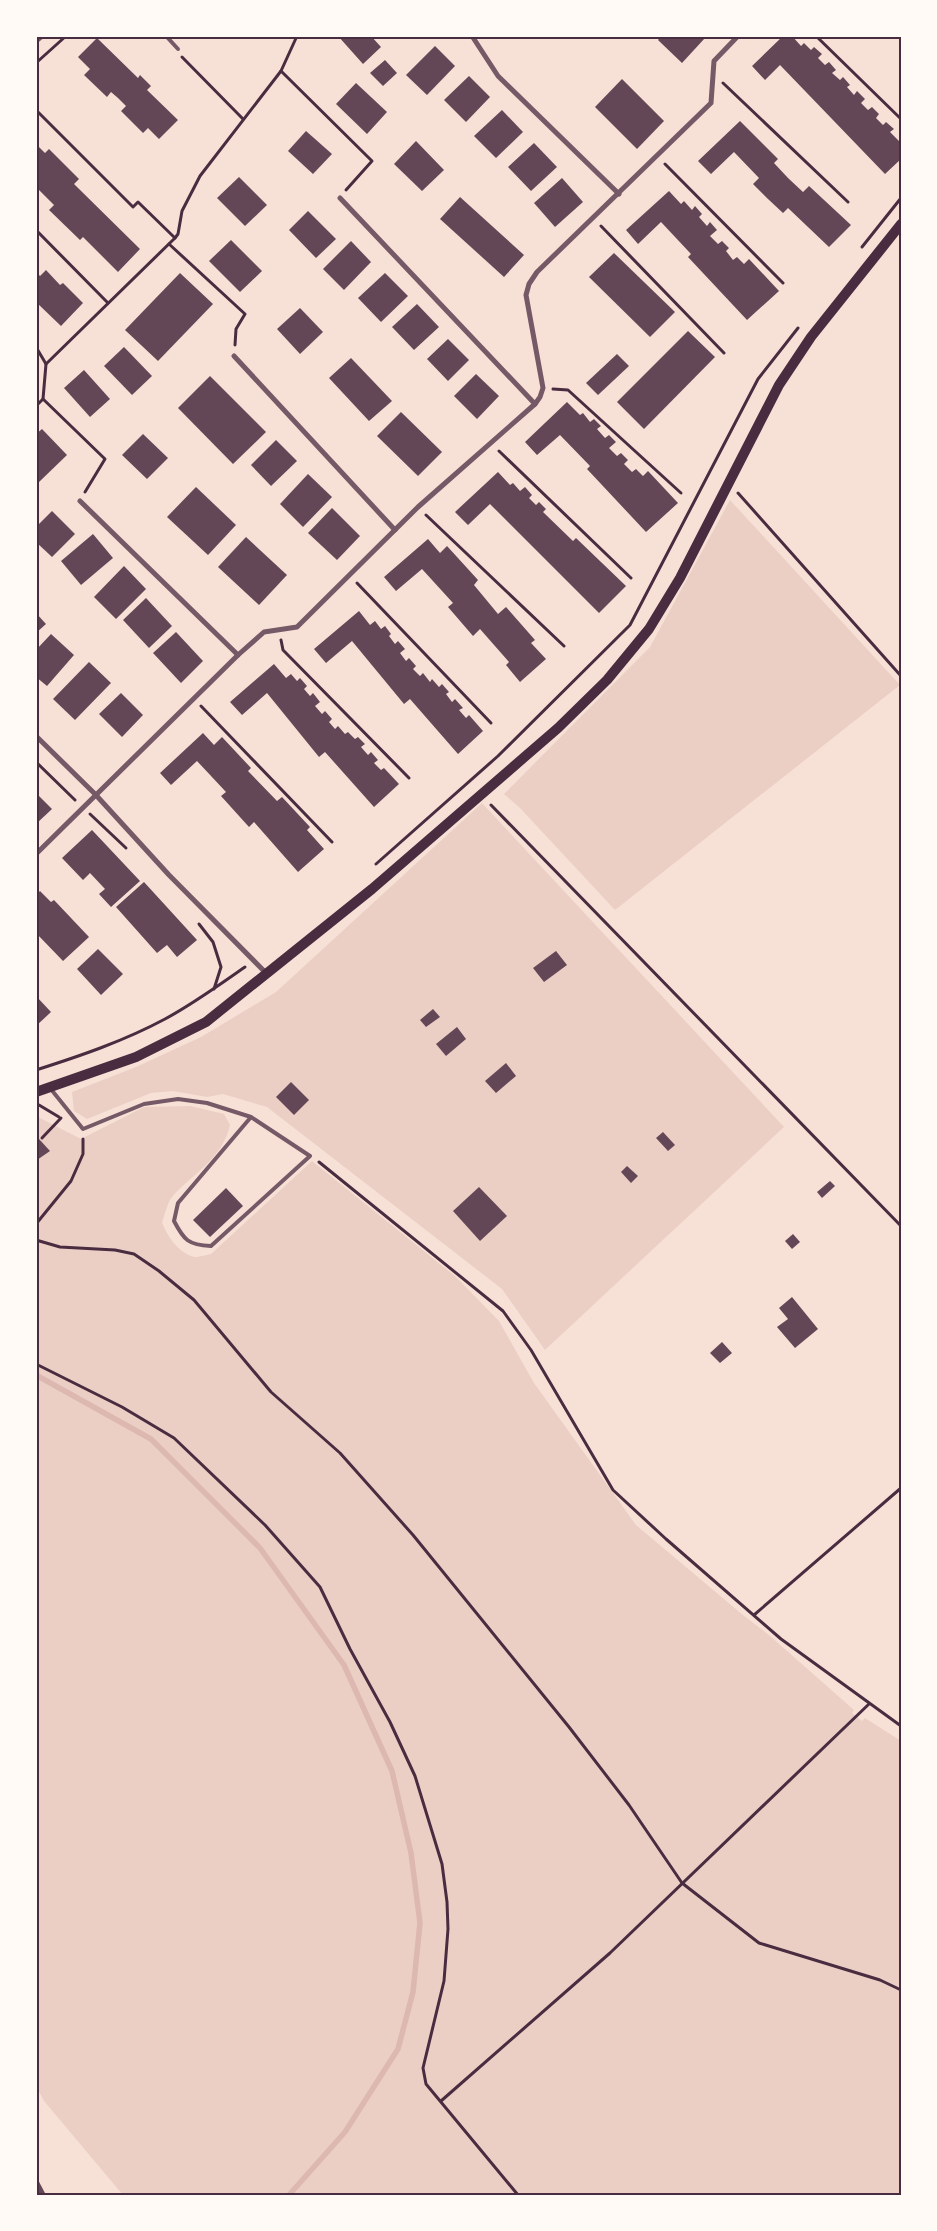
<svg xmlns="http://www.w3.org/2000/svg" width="937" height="2231" font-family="'Asap Condensed',sans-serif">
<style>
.green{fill:#ebcfc5}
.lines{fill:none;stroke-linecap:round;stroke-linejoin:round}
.stream{stroke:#dcb8b0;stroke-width:5.5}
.building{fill:#644757}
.path{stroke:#4a2c40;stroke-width:3}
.service{stroke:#755966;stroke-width:4}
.minor{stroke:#755966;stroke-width:5}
.secondary{stroke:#4a2c40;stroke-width:10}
.neatline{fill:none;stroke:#4a2c40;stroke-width:2}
</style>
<rect width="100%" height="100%" fill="#f7e1d7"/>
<g class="green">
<path d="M730 500 900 685 615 910 520 808 504 794 650 647Z"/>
<path d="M482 803 784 1127 545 1350 502 1289 267 1107 223 1094 207 1097 173 1091 151 1093 87 1119 74 1111 72 1092 136 1067 201 1037 276 992Z"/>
<path d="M190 1106 224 1114 230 1125C222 1160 193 1173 172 1197 167 1203 165 1215 162 1222 167 1236 179 1254 195 1257 199 1257 206 1255 211 1254L312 1161 455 1276 499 1321 534 1383 636 1525 743 1615 769 1635 854 1710 852 1713 862 1721 865 1718 901 1741V2195H123L44 2101 36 2086V1116L81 1139 144 1107Z"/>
</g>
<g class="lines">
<path class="stream" d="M36 1375 151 1439 260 1548 344 1665 392 1771 411 1853 420 1923 413 1992 398 2049 345 2132 289 2195"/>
</g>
<g class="building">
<path d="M338 36H371L381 47 363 64Z"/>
<path d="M661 36H703L705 38 682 63 658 40Z"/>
<path d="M783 36H792L801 46 804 43 811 50 814 47 822 54 818 58 825 65 829 62 836 70 832 73 840 80 843 77 850 85 847 87 854 95 857 91 865 99 861 103 868 110 872 107 879 114 876 118 883 125 886 122 894 129 890 132 901 143V159L885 174 780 65 765 80 752 66Z"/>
<path d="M97 38 138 78 140 75 151 86 147 90 178 120 159 139 148 128 143 133 121 111 126 106 118 98 111 92 107 97 84 75 90 69 78 57Z"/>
<path d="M435 46 455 66 427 95 406 75Z"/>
<path d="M385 60 397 73 383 86 370 73Z"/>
<path d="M469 76 490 97 466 122 444 100Z"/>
<path d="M622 79 664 121 637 149 595 107Z"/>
<path d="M356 83 387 112 367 134 336 104Z"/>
<path d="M502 110 523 132 496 158 474 136Z"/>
<path d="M740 121 778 159 774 163 788 178 803 192 809 186 851 225 829 247 788 208 783 213 768 199 753 184 759 178 734 152 711 174 698 161Z"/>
<path d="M306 131 332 154 313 174 288 151Z"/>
<path d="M416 141 444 170 422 191 394 164Z"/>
<path d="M534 143 557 167 531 191 508 167Z"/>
<path d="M36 144 45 153 49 149 79 179 74 184 140 249 118 272 83 237 80 240 49 210 54 205 36 187Z"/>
<path d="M239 177 267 205 245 226 217 198Z"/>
<path d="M562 178 583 202 555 227 534 203Z"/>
<path d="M669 191 681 204 684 201 692 210 695 206 702 214 699 217 707 226 710 222 717 230 710 236 718 244 722 241 729 248 726 251 733 260 737 257 744 264 749 259 779 291 747 320 688 257 691 254 661 222 638 244 626 230Z"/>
<path d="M460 197 524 255 504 277 440 219Z"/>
<path d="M308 211 336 239 316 258 289 230Z"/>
<path d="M231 240 262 271 240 292 209 261Z"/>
<path d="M351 241 371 262 344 290 323 269Z"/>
<path d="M614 253 675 312 650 337 589 277Z"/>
<path d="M46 270 60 285 63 283 83 303 61 326 36 302V272L40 276Z"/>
<path d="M180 273 213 304 158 361 125 330Z"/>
<path d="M385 273 408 296 381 322 358 298Z"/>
<path d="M417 304 439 327 414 350 392 327Z"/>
<path d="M300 308 323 332 300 354 277 329Z"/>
<path d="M688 331 715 357 644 429 617 402Z"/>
<path d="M448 339 469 360 448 381 427 359Z"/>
<path d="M124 347 152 376 132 395 104 366Z"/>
<path d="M617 354 629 366 598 395 586 383Z"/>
<path d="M351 358 392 401 369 421 329 378Z"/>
<path d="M84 370 110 399 90 417 64 388Z"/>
<path d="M476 374 499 396 477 419 454 396Z"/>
<path d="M210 376 266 432 233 464 178 408Z"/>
<path d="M567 402 580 415 583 413 590 422 594 419 601 426 597 429 605 438 609 435 616 442 609 448 617 456 621 453 628 460 624 464 632 472 636 469 643 476 648 471 678 503 646 532 587 469 590 466 560 435 537 455 525 442Z"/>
<path d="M401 412 442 452 418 476 377 436Z"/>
<path d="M42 429 67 455 38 483 36 481V434Z"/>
<path d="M143 434 168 458 147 479 122 455Z"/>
<path d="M276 440 297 461 271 486 251 465Z"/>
<path d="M498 472 510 485 513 483 520 491 525 487 532 495 529 498 536 505 539 502 546 509 543 512 573 541 576 538 626 586 599 613 490 504 468 525 455 512Z"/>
<path d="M308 474 332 497 303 527 280 504Z"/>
<path d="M196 487 236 525 208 555 167 517Z"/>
<path d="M332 508 360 536 337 560 308 533Z"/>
<path d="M52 511 75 534 52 557 36 542V527Z"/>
<path d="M93 534 113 558 81 585 61 561Z"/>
<path d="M246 537 287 575 259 605 218 567Z"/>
<path d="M428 539 440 553 447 546 478 580 474 585 498 614 506 607 535 640 531 643 546 659 520 682 506 665 509 662 480 629 473 636 448 607 453 603 422 569 396 591 384 577Z"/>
<path d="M124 566 146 589 116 619 94 597Z"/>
<path d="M146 598 172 626 149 648 123 620Z"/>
<path d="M359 611 370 625 375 621 381 629 385 626 391 634 389 636 395 644 398 641 405 649 400 653 406 661 409 658 416 666 413 669 420 676 423 673 430 682 432 679 439 687 442 684 449 692 446 694 452 702 455 699 463 708 459 710 466 718 469 715 483 731 458 754 410 699 404 704 352 641 326 663 314 649Z"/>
<path d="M36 613 46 624 36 633Z"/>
<path d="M176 632 203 661 181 683 153 653Z"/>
<path d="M51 634 74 655 47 686 36 677V650Z"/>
<path d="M89 662 111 683 75 720 53 699Z"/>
<path d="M274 664 286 678 291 674 297 681 300 678 307 686 304 689 310 696 313 693 320 702 315 706 322 714 325 711 332 719 329 722 335 729 338 726 345 734 348 732 355 739 358 737 365 744 361 747 368 755 371 752 378 760 374 763 381 770 384 768 399 784 374 807 325 752 319 757 267 693 242 715 230 702Z"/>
<path d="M121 693 143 715 122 737 99 714Z"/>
<path d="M203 733 214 745 222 737 251 768 248 771 277 801 282 797 310 827 307 830 324 849 298 872 254 822 249 827 221 796 226 792 197 761 171 785 160 773Z"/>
<path d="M36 793 52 809 36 824Z"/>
<path d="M92 830 140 881 111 907 99 894 105 889 90 873 83 880 62 858Z"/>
<path d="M144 882 197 940 177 957 167 945 157 953 116 907Z"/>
<path d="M40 891 51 902 54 900 89 937 63 961 36 933V895Z"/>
<path d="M98 949 123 974 101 995 77 969Z"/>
<path d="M556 951 567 965 544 982 533 968Z"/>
<path d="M36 996 51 1012 36 1026Z"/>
<path d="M433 1009 440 1017 426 1027 420 1020Z"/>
<path d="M457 1027 466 1039 446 1056 436 1044Z"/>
<path d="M506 1063 516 1076 496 1093 485 1081Z"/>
<path d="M291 1082 309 1100 294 1115 276 1097Z"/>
<path d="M663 1132 675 1145 668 1151 656 1138Z"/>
<path d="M39 1139 50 1151 37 1160 36 1141Z"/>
<path d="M627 1166 638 1176 631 1183 621 1172Z"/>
<path d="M830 1181 835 1186 822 1198 817 1192Z"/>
<path d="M479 1187 507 1216 480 1241 453 1211Z"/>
<path d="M226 1188 243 1206 210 1237 193 1220Z"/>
<path d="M793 1234 800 1242 792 1249 785 1241Z"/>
<path d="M792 1297 818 1329 795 1348 777 1327 788 1319 779 1308Z"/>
<path d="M722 1342 732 1353 720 1363 710 1353Z"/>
<path d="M36 2176 46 2195H36Z"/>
</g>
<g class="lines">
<g class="path">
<path d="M816 36 901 119"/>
<path d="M182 57 243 119"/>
<path d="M36 63 66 36"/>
<path d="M281 71 372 161 346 190"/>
<path d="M723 83 848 202"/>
<path d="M36 110 133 207 138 202 175 238"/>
<path d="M665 164 783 283"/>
<path d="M601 226 724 353"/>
<path d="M36 230 108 303"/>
<path d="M169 244 245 314 236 329 235 345"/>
<path d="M862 247 901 198"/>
<path d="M36 347 46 364"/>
<path d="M553 389 568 390 681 493"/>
<path d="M43 399 105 459 85 492"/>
<path d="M36 406 43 399 46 364 175 238 178 234 182 211 200 176 281 71 297 36"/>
<path d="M499 451 631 578"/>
<path d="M738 493 901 676"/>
<path d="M426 515 564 646"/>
<path d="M357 583 491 723"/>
<path d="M281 640 283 650 409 778"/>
<path d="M201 706 332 842"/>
<path d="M36 762 75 800"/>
<path d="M491 805 901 1226"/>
<path d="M90 814 126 848"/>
<path d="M376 864 498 756 630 625 758 379 798 328"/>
<path d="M199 924 213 942 221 967 214 989"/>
<path d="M36 1070C80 1056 124 1041 165 1019 193 1004 219 985 245 967"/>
<path d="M39 1105 59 1117"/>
<path d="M42 1138 61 1118"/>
<path d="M319 1162 503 1311 531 1350 613 1490 666 1539 781 1639 901 1726"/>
<path d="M36 1224 71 1181 83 1154V1139"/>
<path d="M36 1240 60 1247 115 1250 134 1254 159 1271 194 1300 271 1392 340 1453 413 1535 569 1727 629 1805 682 1883 759 1943 880 1980 901 1990"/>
<path d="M36 1364 122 1407 174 1438 265 1525 320 1587 350 1649 390 1722 415 1776 442 1864 447 1902 448 1929 444 1981 423 2068 426 2084 518 2195"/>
<path d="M754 1615 901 1488"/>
<path d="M441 2101 610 1953 869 1704"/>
</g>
<g class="service">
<path d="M166 36 178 49"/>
<path d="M50 1088 83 1129 144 1104 178 1099 207 1103 251 1117 310 1156 211 1246C188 1245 184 1240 174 1221L178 1203 251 1117"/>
</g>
<g class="minor">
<path d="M472 36 498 76 619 194"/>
<path d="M36 41 42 36"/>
<path d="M340 198 535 404"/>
<path d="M234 356 395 530"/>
<path d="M80 501 238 655"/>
<path d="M36 736 95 794 169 875 267 974"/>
<path d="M36 854 238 655 264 632 297 627 418 507 535 404 540 397 543 388 526 295 529 284 537 272 711 103 714 61 738 36"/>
</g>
<path class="secondary" d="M36 1092 136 1057 206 1022 372 889 558 728 607 680 649 629 680 578 779 385 811 337 901 224"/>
</g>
<rect width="937" height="2231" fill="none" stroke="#fffaf5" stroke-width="75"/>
<rect x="38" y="38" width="862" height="2156" class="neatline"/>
</svg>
